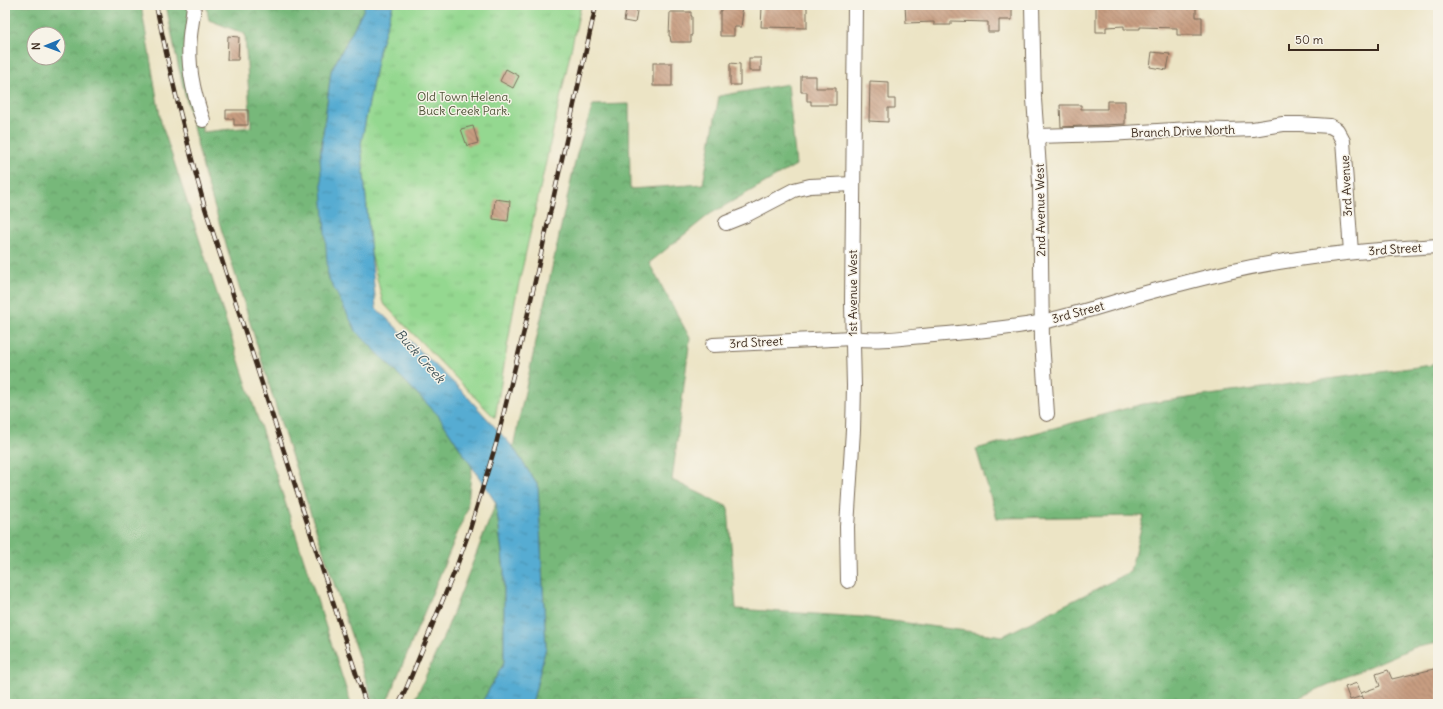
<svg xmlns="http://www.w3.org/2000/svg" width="1443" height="709" font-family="Delius,sans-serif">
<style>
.grass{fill:url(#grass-tufts);stroke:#688157}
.forest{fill:url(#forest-crowns);stroke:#59714c;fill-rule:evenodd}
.water{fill:url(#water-ripples);stroke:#486b78}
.building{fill:url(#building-back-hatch)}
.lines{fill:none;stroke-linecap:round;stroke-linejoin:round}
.street-casing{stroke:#796b58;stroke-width:16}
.street{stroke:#fff;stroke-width:14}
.rail-casing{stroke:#3b2a1e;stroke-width:4.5}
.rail{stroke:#f7f3e8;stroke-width:3;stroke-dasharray:9;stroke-linecap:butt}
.labels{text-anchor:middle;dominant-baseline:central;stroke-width:3;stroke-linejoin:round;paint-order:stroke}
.park-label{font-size:12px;fill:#51563a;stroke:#f7f3e8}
.street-label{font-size:12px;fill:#3b2a1e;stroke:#f7f3e8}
.water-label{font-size:13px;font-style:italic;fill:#44585d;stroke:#f7f3e8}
</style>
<defs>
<pattern id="grass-tufts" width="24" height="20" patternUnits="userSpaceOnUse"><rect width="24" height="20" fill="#94d890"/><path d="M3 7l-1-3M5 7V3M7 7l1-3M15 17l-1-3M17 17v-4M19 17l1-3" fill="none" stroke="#80ba7c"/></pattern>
<pattern id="forest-crowns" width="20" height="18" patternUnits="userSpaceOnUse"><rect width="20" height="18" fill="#77b87a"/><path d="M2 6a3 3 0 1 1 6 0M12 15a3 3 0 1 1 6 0" fill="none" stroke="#639663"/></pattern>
<pattern id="water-ripples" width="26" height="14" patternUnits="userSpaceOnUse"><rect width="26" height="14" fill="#56acd2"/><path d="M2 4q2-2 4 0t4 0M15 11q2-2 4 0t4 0" fill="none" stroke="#488caa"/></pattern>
<pattern id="building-back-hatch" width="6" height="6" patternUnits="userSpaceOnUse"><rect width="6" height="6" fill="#c79d81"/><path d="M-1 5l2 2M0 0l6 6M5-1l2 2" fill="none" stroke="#a38069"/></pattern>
</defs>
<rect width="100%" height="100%" fill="#f7f3e8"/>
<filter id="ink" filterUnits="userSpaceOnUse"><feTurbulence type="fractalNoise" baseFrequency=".025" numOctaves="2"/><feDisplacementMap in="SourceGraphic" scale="8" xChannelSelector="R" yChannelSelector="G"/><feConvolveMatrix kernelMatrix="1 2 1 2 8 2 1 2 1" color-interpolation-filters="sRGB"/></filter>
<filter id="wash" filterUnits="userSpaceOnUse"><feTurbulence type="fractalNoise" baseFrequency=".012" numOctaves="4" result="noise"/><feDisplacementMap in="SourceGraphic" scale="16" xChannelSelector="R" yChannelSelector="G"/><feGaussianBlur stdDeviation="0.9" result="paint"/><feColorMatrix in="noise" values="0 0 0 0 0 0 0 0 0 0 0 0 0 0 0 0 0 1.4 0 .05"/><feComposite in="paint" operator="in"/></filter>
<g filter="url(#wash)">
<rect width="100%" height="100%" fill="#ece4c5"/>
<path class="grass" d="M393 5H581L515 301 495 418 383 303 371 253 361 144 379 51Z"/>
<g class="forest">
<path d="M5 5H141L161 122 351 704H5ZM34 34H58V58H34Z"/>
<path d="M166 5H190L185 65 203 132 251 127 245 34 209 20 206 5H365L363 11 331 71 320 158 356 331 438 415 472 467 467 510 386 704H374L283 430 205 176 178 65Z"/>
<path d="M788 84 796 165 710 214 649 263 690 338 672 480 728 507 736 609 862 617 1003 636 1130 572 1144 516 997 518 976 449 1143 404 1432 365 1438 357V643L1412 648 1302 696 1291 704H529L533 700 546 647 538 486 513 447 577 153 593 105 629 104 630 189 703 184 719 96Z"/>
<path d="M496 503 504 570V663L481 704H413L446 631Z"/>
</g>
<path class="water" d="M365 5H393L379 51 361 144 376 308 464 393 513 447 538 486 546 647 533 700 529 704H481L504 663V570L496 503 438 415 356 331 328 277 320 158 331 71 363 11Z"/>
<g id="blocks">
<g class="building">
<path d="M627 5H638L635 23 624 21Z"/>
<path d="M905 5H1012V20H999V32H988V22L951 21V25H934V22L906 23Z"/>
<path d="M1096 5H1196V17H1202V35H1177V28L1140 27V29H1124V26L1106 27V32H1096Z"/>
<path d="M762 7H807V28L761 27Z"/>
<path d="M721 8H742L741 12H743L741 27H734V36H720V11H721Z"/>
<path d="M670 12H691V16H692V35H691V42H671L670 36H669Z"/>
<path d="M228 36 239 37 238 60H227Z"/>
<path d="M1152 52 1170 54 1167 70 1150 67Z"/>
<rect x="749" y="58" width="12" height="13"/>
<rect x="653" y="63" width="19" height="23"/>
<path d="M730 63 740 64V85H730Z"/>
<path d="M506 69 519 76 513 88 500 81Z"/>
<path d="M801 76H816V88H836V105H811V101H807V92H801Z"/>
<path d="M870 81 889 82V99H895V108H888V122L869 121Z"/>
<path d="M1107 101H1125V124L1061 127 1060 105H1081V109H1107Z"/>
<path d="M226 110H248V125H234V119H226Z"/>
<path d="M473 126 478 143 467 146 461 129Z"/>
<path d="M495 199 510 201 508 221 493 219Z"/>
<path d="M1438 668V704H1366L1361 693 1380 686 1376 674 1388 670 1392 679Z"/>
<path d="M1357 683 1362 696 1350 700 1345 687Z"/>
</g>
</g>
</g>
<g filter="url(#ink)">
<use href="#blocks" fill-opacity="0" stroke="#796b58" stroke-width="1"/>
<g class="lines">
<g class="street-casing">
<g id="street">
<path d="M194 5C193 15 191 26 190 36 187 65 193 93 203 120"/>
<path d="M1032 5 1034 99 1040 182 1042 341 1047 414"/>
<path d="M1036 136 1109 134 1190 129 1227 130 1253 129 1283 124H1300L1330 126 1337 130 1343 141 1351 252"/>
<path d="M726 223 746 215 794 190 810 186 853 184"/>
<path d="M713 345 852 338C879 342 907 337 934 335 970 332 1006 329 1042 322 1074 315 1106 305 1138 295 1168 287 1198 279 1228 272 1297 256 1368 250 1438 246"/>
<path d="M848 581 847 527 853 430 854 386 852 303 855 5"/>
</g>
</g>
<use href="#street" class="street"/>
<g class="rail-casing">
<g id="rail">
<path d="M156 5C170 74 186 140 205 208L366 704"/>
<path d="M399 704 406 689 456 568 469 532 496 444 524 331 596 5"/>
</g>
</g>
<use href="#rail" class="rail"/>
</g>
</g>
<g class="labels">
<g class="park-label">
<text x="464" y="96">Old Town Helena,<tspan x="464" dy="14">Buck Creek Park.</tspan></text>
</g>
<g class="street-label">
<text transform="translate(1183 131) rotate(-2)">Branch Drive North</text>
<text transform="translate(1346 186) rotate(-93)">3rd Avenue</text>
<text transform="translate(1040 210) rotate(-91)">2nd Avenue West</text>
<text transform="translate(1395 249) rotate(-4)">3rd Street</text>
<text transform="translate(852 293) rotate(-90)">1st Avenue West</text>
<text transform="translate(1078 312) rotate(-15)">3rd Street</text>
<text transform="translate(756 342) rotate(-3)">3rd Street</text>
</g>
<g class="water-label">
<text transform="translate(420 356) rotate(48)">Buck Creek</text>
</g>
</g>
<rect width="1443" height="709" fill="none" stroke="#f7f3e8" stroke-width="20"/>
<g transform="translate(46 46) rotate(269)"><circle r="19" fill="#f7f3e8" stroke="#aca397"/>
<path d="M0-3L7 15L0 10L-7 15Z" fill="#1f6fb2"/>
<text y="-6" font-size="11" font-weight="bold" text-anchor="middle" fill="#3b2a1e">N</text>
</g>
<path d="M1289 44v6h89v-6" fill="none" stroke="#3b2a1e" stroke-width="2"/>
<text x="1295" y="44" font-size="12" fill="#3b2a1e" stroke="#f7f3e8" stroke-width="3" paint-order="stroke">50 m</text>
</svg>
